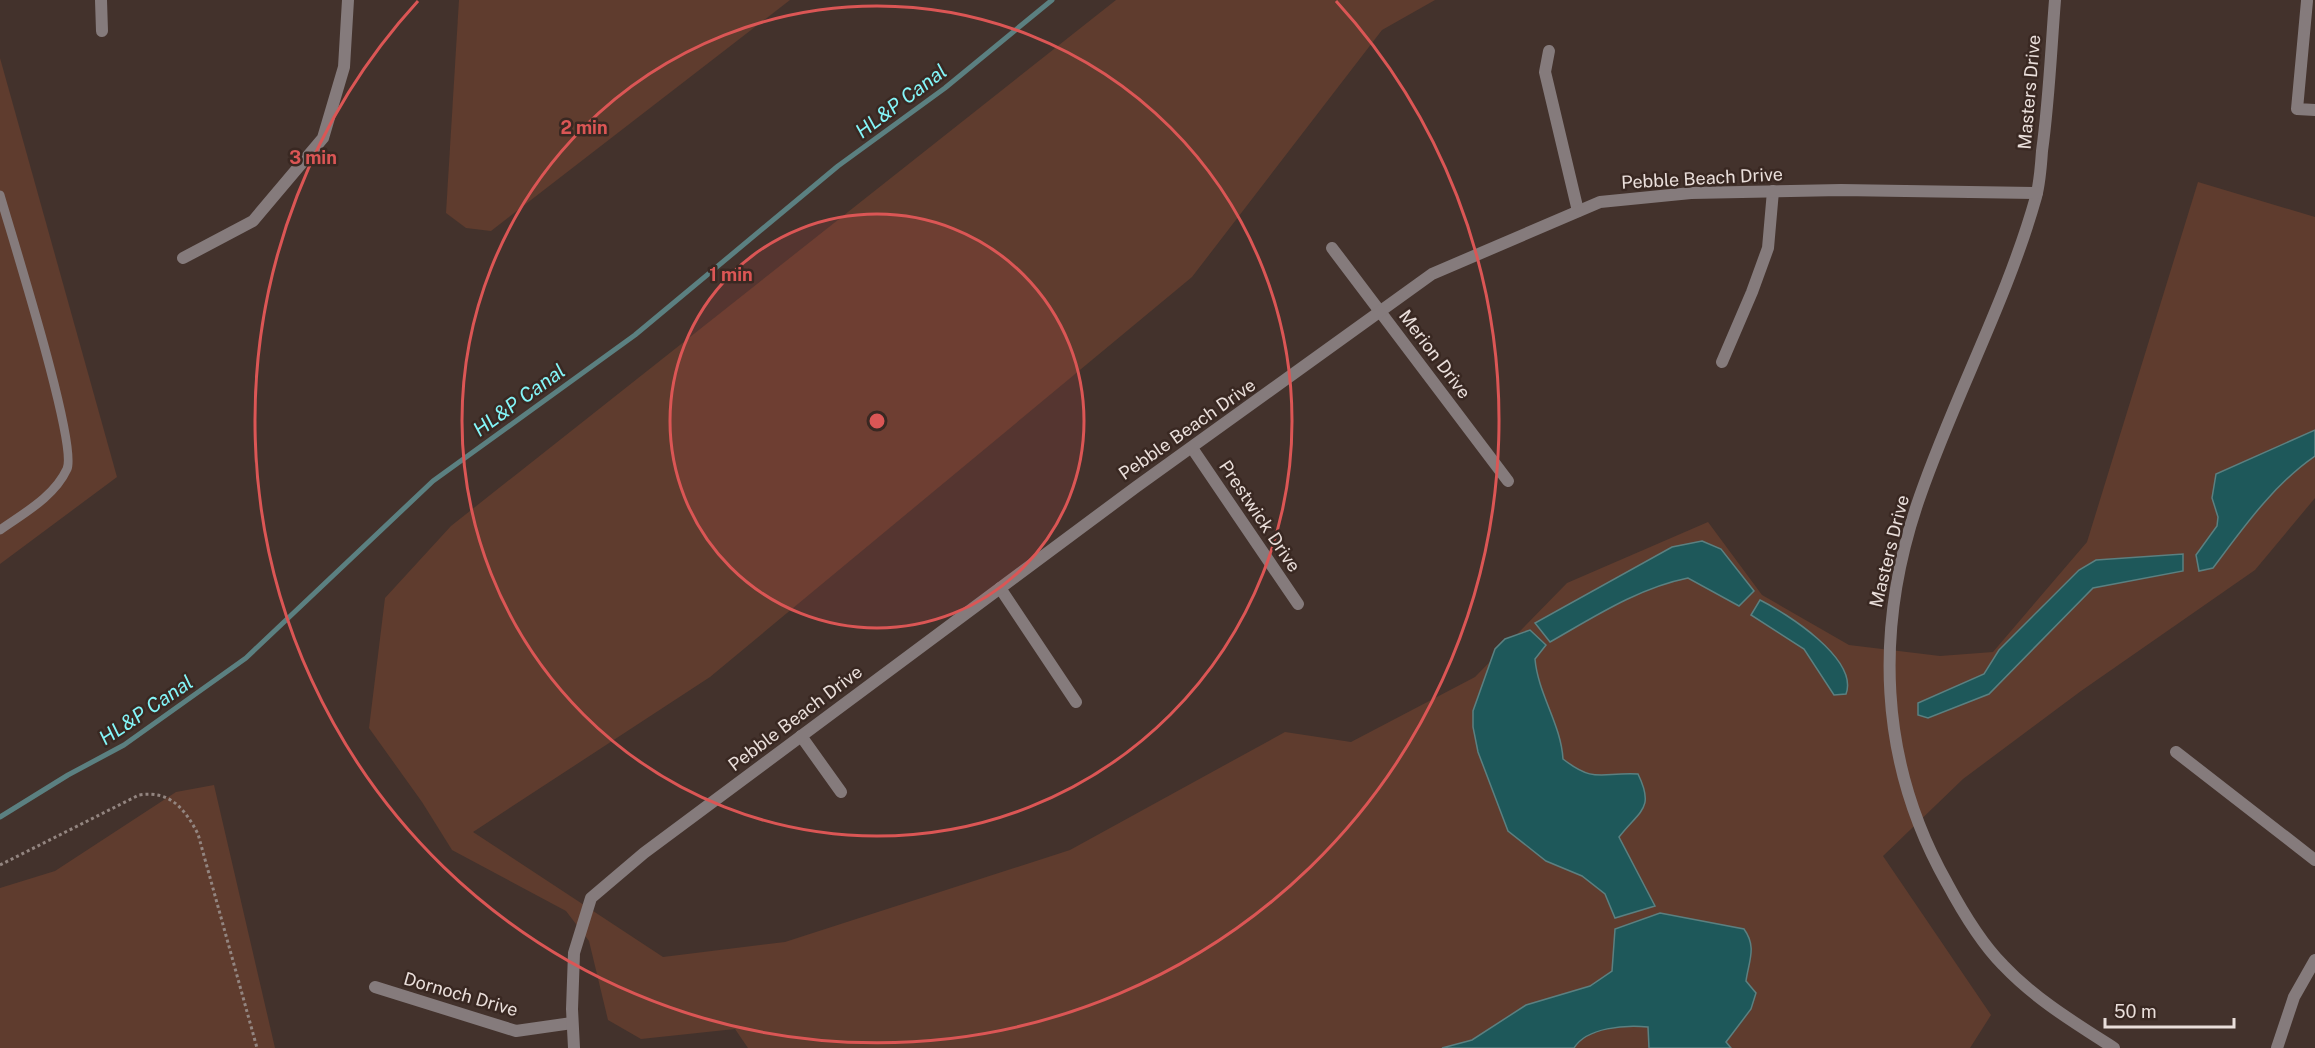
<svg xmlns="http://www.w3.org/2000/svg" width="2315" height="1048" font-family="'Public Sans',sans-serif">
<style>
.green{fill:#5f3c2e}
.water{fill:#1e585a;stroke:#5b8081;stroke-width:1.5}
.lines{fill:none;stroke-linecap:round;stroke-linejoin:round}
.stream{stroke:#5b8081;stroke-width:5}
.path{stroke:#938580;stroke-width:3;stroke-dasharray:3 3;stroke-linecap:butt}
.lane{stroke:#857b7c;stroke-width:9}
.street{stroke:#857b7c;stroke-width:12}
.ring{fill:none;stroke:#db5655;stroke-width:3}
.labels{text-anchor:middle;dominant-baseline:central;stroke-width:5;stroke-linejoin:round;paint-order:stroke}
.street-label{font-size:18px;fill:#eadfdb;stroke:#392822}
.water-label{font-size:20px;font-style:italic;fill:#84f6f9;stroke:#392822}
.centre{fill:#db5655;stroke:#392822;stroke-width:3}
.ring-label{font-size:18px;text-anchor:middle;font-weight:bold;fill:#db5655;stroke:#392822;stroke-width:5;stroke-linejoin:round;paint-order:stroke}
</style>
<rect width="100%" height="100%" fill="#43322c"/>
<g class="green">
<path d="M459 0H790L491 231 466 228 446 213Z"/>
<path d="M1116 0H1435L1382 30 1192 277 710 677 473 832 663 957 785 942 1070 850 1285 732 1351 742 1475 677 1567 583 1708 522 1762 595 1849 645 1940 656 1993 652 2087 542 2198 182 2315 217V498L2255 570 2081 691 1963 779 1883 856 1991 1015 1970 1048H748L735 1029 641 1039 608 1020 589 941 566 911 452 850 422 802 369 728 385 598 451 526Z"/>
<path d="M0 58 117 477 0 564Z"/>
<path d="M214 785 275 1048H0V888L55 871 176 792Z"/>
</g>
<g class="water">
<path d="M2315 430V456C2274 484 2243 528 2213 568L2199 571 2196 555 2217 526 2218 517 2212 498 2216 474Z"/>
<path d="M1702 541 1721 549 1754 591 1739 606 1688 578C1638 588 1594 617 1550 642L1535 623 1672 547Z"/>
<path d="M2183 554V571L2093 588 1989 694 1928 718 1918 715V703L1984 674 1999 650 2079 570 2096 560Z"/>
<path d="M1760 600C1786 613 1859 659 1846 694L1834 695 1804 649 1751 615Z"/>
<path d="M1530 630 1546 645 1535 659C1538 694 1561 724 1563 759 1595 784 1601 772 1638 774 1655 809 1640 810 1619 837L1655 906 1615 918 1605 894 1582 876 1546 861 1508 831 1478 752 1473 727V711L1495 649 1505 639Z"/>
<path d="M1660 913 1744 929C1757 947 1749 960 1746 981L1756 993 1751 1009 1726 1042 1731 1048H1649L1648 1027C1625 1025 1587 1027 1574 1048H1442L1472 1040 1526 1005 1590 986 1612 971 1615 929Z"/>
</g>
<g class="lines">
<path class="stream" d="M0 817 68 775 124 745 246 658 433 481 635 335 838 166 945 88 1052 0"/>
<path class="path" d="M0 865 139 795C170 790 185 809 198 834L257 1048"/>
<path class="lane" d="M0 195C11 234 78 444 67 469 54 497 24 513 0 530"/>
<g class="street">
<path d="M101 0 102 31"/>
<path d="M2055 0C2051 50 2049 101 2042 151 2041 166 2040 182 2036 197 2007 300 1955 395 1920 496 1874 627 1878 761 1947 883 1962 911 1980 942 2003 965 2035 999 2075 1023 2114 1048"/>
<path d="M2307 1 2297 109 2315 110"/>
<path d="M1549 51 1545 72 1578 211"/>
<path d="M1332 248 1508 481"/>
<path d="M183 258 253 221 323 138 344 67 348 0"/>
<path d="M1722 362 1752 292 1768 248 1773 191"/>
<path d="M1192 448 1298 604"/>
<path d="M1000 588 1076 702"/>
<path d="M801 736 841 792"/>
<path d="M2176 752 2315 860"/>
<path d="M375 987 516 1031 572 1023"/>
<path d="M574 1048 572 1009 574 953 591 898 644 853 1136 487 1432 274 1600 202 1691 193 1841 190 2037 193"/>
<path d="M2277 1048 2294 997 2315 960"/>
</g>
</g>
<circle cx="877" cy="421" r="207" fill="#db5655" fill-opacity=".12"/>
<g class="ring">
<circle cx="877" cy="421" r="207"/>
<circle cx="877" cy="421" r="415"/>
<path d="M1336 1A622 622 0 1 1 418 1"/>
</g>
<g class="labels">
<g class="street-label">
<text transform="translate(2029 92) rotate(-85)">Masters Drive</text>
<text transform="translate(1702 178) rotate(-3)">Pebble Beach Drive</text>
<text transform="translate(1435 354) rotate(53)">Merion Drive</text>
<text transform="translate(1187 429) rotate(-35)">Pebble Beach Drive</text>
<text transform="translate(1260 516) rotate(56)">Prestwick Drive</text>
<text transform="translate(1889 551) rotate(-76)">Masters Drive</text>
<text transform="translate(795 718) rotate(-37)">Pebble Beach Drive</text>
<text transform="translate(461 994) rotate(16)">Dornoch Drive</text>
</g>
<g class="water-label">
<text transform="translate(901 101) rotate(-37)">HL&amp;P Canal</text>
<text transform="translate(519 400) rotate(-36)">HL&amp;P Canal</text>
<text transform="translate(146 710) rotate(-34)">HL&amp;P Canal</text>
</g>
</g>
<circle cx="877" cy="421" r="9" class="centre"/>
<g class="ring-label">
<text x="584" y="134">2 min</text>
<text x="313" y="164">3 min</text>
<text x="731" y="281">1 min</text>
</g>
<path d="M2105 1018v9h129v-9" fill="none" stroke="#eadfdb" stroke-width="3"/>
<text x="2114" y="1018" font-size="18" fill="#eadfdb" stroke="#392822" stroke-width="4.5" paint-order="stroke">50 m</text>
</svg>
